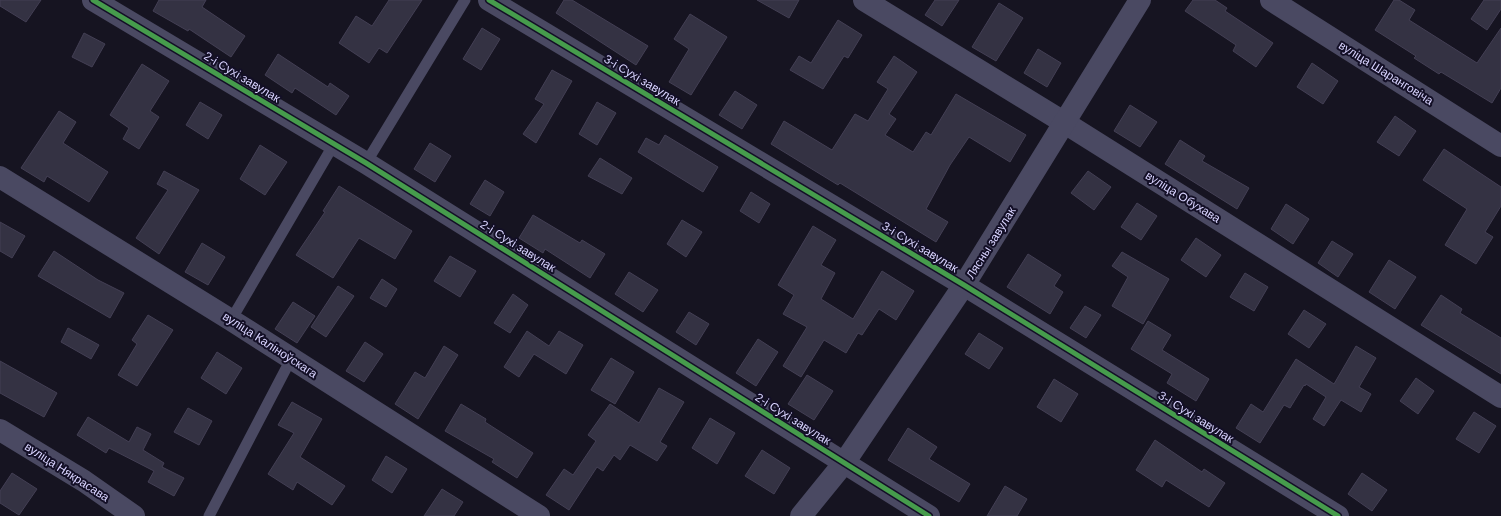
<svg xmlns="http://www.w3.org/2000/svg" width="1501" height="516" font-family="Helvetica,sans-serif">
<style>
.building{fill:#343243;stroke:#433f54}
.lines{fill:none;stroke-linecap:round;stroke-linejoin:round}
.service{stroke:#4a4962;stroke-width:11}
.minor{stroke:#4a4962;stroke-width:22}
.cycleway-casing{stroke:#130f26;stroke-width:8}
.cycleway{stroke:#469c4c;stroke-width:5}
.labels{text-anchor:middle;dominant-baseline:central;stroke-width:4;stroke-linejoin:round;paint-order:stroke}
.street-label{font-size:12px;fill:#d9d4ff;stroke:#130f26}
</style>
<rect width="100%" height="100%" fill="#161421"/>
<g class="building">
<path d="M0 0H41L26 22 0 6Z"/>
<path d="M159 0H206L202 7 245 36 231 57 189 29 188 31 153 11Z"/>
<path d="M389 0H422L387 53 379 48 369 63 339 43 356 16 372 26Z"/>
<path d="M564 0H572L648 46 636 65 556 13Z"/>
<path d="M757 0H799L789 18Z"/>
<path d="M935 0H959L942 26 925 15Z"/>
<path d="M1193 0H1215L1227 8 1225 11 1273 43 1256 67 1233 51 1236 45 1185 11Z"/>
<path d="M1394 0H1399L1415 10 1409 20 1477 63 1501 28V88L1492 103 1441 72 1439 74 1414 58 1416 56 1375 30Z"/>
<path d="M1484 0H1501V9L1487 30 1471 19Z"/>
<path d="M999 3 1023 18 996 61 972 47Z"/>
<path d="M690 14 727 37 691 95 669 82 689 49 674 39Z"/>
<path d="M838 20 862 35 848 58 844 56 823 89 790 70 799 56 811 63Z"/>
<path d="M482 28 500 39 481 70 463 59Z"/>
<path d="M84 33 105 44 92 67 72 57Z"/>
<path d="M1038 49 1061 63 1047 87 1024 73Z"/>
<path d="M278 54 328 87 330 83 349 96 336 115 295 88 292 93 265 75Z"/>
<path d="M894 56 917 72 889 114 896 119 885 135 913 152 926 132 931 135 956 94 1026 135 1010 162 969 137 950 165 926 209 948 222 936 242 840 183 838 185 771 144 784 121 832 150 855 114 868 121 888 89 877 82Z"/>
<path d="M1312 63 1338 81 1323 104 1297 87Z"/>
<path d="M142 64 169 81 150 111 159 117 139 149 123 139 129 128 110 115Z"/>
<path d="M552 70 572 81 536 143 523 134 544 104 535 99Z"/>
<path d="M735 91 757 105 742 129 719 115Z"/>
<path d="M200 102 222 115 208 139 186 125Z"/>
<path d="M597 102 616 113 597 145 579 134Z"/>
<path d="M1130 105 1157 122 1140 147 1114 131Z"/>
<path d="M59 111 76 122 63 143 108 172 89 202 47 176 44 182 21 168Z"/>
<path d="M1395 116 1416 131 1399 156 1377 142Z"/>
<path d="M665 135 718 167 703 192 638 152 646 138 659 145Z"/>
<path d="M1180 140 1205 156 1202 161 1249 188 1237 209 1165 164Z"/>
<path d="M430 143 451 156 435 182 414 169Z"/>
<path d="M260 145 287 162 265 195 240 179Z"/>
<path d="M1444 149 1501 187V206L1485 232 1493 237 1476 264 1445 245 1467 209 1423 180Z"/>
<path d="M600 158 632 178 622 194 588 176Z"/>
<path d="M164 171 199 190 159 254 136 238 168 190 157 184Z"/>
<path d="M1088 171 1111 187 1094 210 1071 193Z"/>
<path d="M485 180 504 192 490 216 470 204Z"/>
<path d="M339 186 412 231 395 259 359 238 333 278 296 255 325 212 323 211Z"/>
<path d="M751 192 770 204 759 223 740 211Z"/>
<path d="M1137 203 1157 216 1141 240 1121 227Z"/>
<path d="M1286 204 1309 219 1293 244 1271 229Z"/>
<path d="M533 215 580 243 582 240 605 254 590 278 545 249 543 253 519 238Z"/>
<path d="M682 220 702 232 686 257 667 244Z"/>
<path d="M0 222 25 236 12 258 0 251Z"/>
<path d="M813 226 836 240 821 265 835 273 821 299 853 319 882 271 914 291 896 320 879 309 862 335 858 333 846 353 824 340 801 377 783 366 807 327 783 314 794 295 778 285Z"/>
<path d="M1196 238 1221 255 1206 277 1181 260Z"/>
<path d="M1332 241 1353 254 1338 277 1318 263Z"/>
<path d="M202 243 225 257 208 285 185 272Z"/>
<path d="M54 251 98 280 124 293 110 318 38 276Z"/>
<path d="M1122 252 1169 279 1143 324 1112 306 1128 277 1112 266Z"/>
<path d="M1028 254 1061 275 1054 286 1063 292 1050 314 1007 287Z"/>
<path d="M450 256 476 271 460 297 434 281Z"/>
<path d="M1389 260 1416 277 1395 309 1369 292Z"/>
<path d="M629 272 658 290 643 312 615 294Z"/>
<path d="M1245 273 1268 287 1254 311 1230 297Z"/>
<path d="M382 279 397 289 386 307 370 298Z"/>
<path d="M338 286 354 296 326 337 311 327Z"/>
<path d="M513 294 528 305 510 333 494 323Z"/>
<path d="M1441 295 1462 309 1460 313 1501 338V374L1421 325Z"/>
<path d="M293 302 315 316 297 343 275 329Z"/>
<path d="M1085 306 1101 315 1086 338 1070 328Z"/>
<path d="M1304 310 1326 324 1309 348 1288 334Z"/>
<path d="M689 312 709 324 696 345 676 332Z"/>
<path d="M148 315 173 330 137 386 118 375 137 344 132 340Z"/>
<path d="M1148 321 1171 335 1162 350 1209 379 1196 401 1167 383 1172 374 1131 349Z"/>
<path d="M68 328 99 345 91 359 61 342Z"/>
<path d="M527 331 549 346 559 331 583 345 566 374 534 354 519 377 504 367Z"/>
<path d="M979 333 1003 348 989 369 965 354Z"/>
<path d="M758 339 778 352 756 386 736 373Z"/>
<path d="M365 342 383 354 364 382 346 371Z"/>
<path d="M444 346 458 355 418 419 395 404 415 372 425 378Z"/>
<path d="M1356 346 1376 358 1359 387 1371 394 1361 412 1341 400 1324 426 1313 419 1326 397 1306 384 1305 386 1304 385 1290 408 1284 405 1260 443 1236 428 1251 404 1263 412 1296 359 1334 384Z"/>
<path d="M217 352 242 368 226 394 201 378Z"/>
<path d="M611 358 634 372 615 404 591 390Z"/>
<path d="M0 361 57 393 44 417 0 393Z"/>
<path d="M807 375 833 391 814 420 788 404Z"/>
<path d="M1416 378 1434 391 1418 414 1400 401Z"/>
<path d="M1054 379 1078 394 1061 422 1037 407Z"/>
<path d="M659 388 684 402 660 442 667 446 657 461 630 445 620 460 614 455 603 471 597 467 569 510 546 495 564 469 573 475 596 441 588 435 610 404 639 423Z"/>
<path d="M292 402 322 419 300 457 345 486 332 505 297 482 293 490 268 474 294 433 278 425Z"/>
<path d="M461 404 486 419 485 422 533 453 517 478 492 462 494 459 445 431Z"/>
<path d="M188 408 212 421 199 445 174 432Z"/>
<path d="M1474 412 1496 426 1479 453 1456 439Z"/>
<path d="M88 417 129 442 137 427 151 434 143 450 164 463 162 467 184 478 174 496 148 482 154 471 109 448 106 453 77 435Z"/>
<path d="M710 418 735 433 717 464 692 448Z"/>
<path d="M908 428 937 447 929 459 970 484 959 502 888 460Z"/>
<path d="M1155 440 1202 472 1204 469 1225 483 1209 507 1166 480 1162 487 1136 470Z"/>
<path d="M762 450 790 468 774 494 745 476Z"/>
<path d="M386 456 407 469 392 493 372 480Z"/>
<path d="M12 473 37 489 19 515 0 503V491Z"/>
<path d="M1362 473 1387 490 1372 511 1348 494Z"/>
<path d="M1005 486 1027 499 1017 516H987Z"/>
<path d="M442 489 463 502 454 516H424Z"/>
</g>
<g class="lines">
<g class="service">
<path d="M366 163 465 0"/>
<path d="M231 320 334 144"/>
<path d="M209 516 291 359"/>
</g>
<g class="minor">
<path d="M93 0 366 163 929 516"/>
<path d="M489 0 964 285 1338 516"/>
<path d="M864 0 1065 123 1501 397"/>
<path d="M1271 0 1501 146"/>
<path d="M0 177 231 320 539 516"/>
<path d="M0 430 84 481 134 516"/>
<path d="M801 516 844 463 964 285 1140 0"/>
</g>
<g class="cycleway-casing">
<g id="cycleway">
<path d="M93 0 366 163 929 516"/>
<path d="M489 0 964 285 1338 516"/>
</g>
</g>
<use href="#cycleway" class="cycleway"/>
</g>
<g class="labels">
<g class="street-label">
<text transform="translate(1386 73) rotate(32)">вуліца Шаранговіча</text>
<text transform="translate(242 77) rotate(31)">2-і Сухі завулак</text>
<text transform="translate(642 80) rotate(31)">3-і Сухі завулак</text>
<text transform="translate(1183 197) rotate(32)">вуліца Обухава</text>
<text transform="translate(991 243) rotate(-58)">Лясны завулак</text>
<text transform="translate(518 246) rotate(32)">2-і Сухі завулак</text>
<text transform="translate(920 247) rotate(31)">3-і Сухі завулак</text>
<text transform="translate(270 345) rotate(33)">вуліца Каліноўскага</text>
<text transform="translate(1196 417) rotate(32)">3-і Сухі завулак</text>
<text transform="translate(793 419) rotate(32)">2-і Сухі завулак</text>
<text transform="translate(67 472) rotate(33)">вуліца Някрасава</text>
</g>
</g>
</svg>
